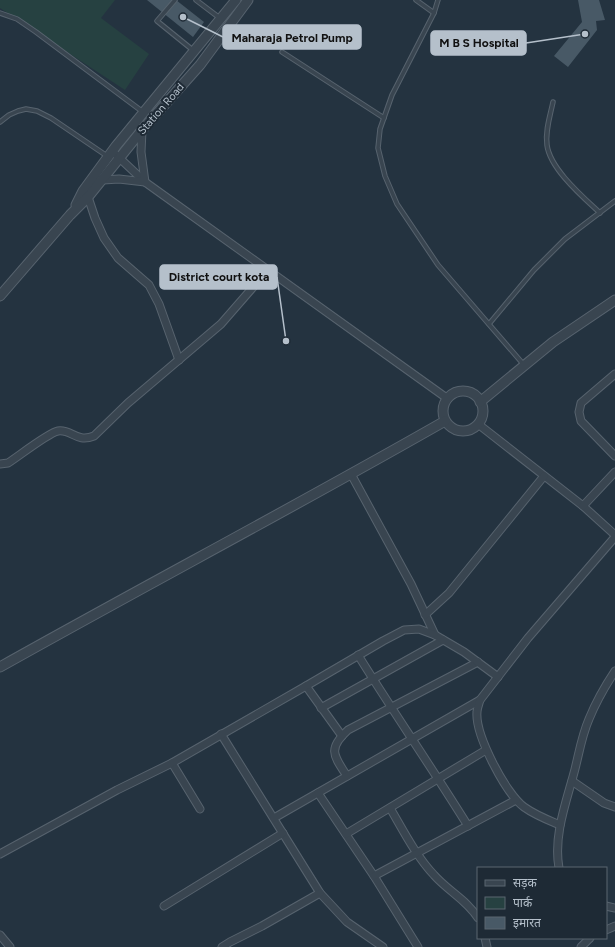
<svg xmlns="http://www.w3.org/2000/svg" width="615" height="947" font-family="Figtree,'Noto Sans Devanagari',sans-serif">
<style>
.green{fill:#264141}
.building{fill:#485966}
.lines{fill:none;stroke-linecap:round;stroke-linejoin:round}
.service-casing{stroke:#57636e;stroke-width:5.5}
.minor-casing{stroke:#57636e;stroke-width:9}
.tertiary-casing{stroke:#57636e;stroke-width:11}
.service{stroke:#394550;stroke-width:3.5}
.minor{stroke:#394550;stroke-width:7}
.tertiary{stroke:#394550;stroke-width:9}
.labels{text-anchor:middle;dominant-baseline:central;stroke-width:4;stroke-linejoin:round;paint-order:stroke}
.street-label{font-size:11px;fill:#b5c0cb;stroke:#1e2a35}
.leader{fill:none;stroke:#b5c0cb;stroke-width:1.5}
.callout-dot{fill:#b5c0cb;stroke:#1e2a35;stroke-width:1.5}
.callout{fill:#b5c0cb;stroke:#b5c0cb;stroke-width:1.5}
.callout-label{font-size:12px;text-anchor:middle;font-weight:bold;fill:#111}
</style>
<rect width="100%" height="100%" fill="#243340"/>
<path class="green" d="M0 0H115L101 18 149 54 125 90 0 8Z"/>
<g class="building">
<path d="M147 0H176L204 22 193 37Z"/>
<path d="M578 0H599L605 20 596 21 597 30 568 67 554 56 582 22Z"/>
</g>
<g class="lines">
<g class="service-casing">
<g id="service">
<path d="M175 0 157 21 194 51"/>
<path d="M196 0 221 19"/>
<path d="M416 0 434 13"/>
<path d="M438 0 434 13 392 95 380 129 378 148 385 176 397 204 438 265 524 365"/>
<path d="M0 13 17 19 36 32 143 112"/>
<path d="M282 52 384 118"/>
<path d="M553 102C550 116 545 131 547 145 550 169 583 197 600 213"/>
<path d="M0 122 9 115 18 111 26 109 37 111 51 118 107 156"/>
<path d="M489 324 534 270 565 239 615 201"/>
</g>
</g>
<g class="minor-casing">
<g id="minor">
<path d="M112 151 145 182 448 399"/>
<path d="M103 180 119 179 145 182 141 152 142 130"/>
<path d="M88 197 95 218 104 238 118 258 149 285 159 304 179 360"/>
<path d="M615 374 581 403 579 412 581 421 615 456"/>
<path d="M478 424 583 506 615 535"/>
<path d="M0 464 8 463C19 456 48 433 58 431 72 429 76 443 94 436L128 403 221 324 268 270"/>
<path d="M351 474 411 584 435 635"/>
<path d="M583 506 615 472"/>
<path d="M425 615 449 593 544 476"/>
<path d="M358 655C394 713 432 768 468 826"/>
<path d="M306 686 342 736"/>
<path d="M321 708 443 640"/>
<path d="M221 734 320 893 347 922 383 947"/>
<path d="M172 763 200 809"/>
<path d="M347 776C334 756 327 749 348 730L478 662"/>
<path d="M572 781 604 803 615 807"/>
<path d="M318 793 374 876 418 947"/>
<path d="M390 808C403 830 416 856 434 875 448 891 467 900 478 918"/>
<path d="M274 818 480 700"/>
<path d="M560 825C548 820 535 815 524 807 506 794 475 735 477 712 477 708 479 704 480 700L528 638 615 537"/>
<path d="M346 834 486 750"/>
<path d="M0 854 117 790 172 763 306 686 383 641 404 630 419 629 435 635 464 652 498 677"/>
<path d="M559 868C553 835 567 800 575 769 579 753 582 735 589 719 596 702 605 686 615 671"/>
<path d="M374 876 516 800"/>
<path d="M164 906 283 833"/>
<path d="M606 906 615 908"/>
<path d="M606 930 615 926"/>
<path d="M0 935 10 947"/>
<path d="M485 938 487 947"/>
<path d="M222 947 230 942 262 926 320 893"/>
<path d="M581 947 590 938"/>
</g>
</g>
<g class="tertiary-casing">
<g id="tertiary">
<path d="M76 205 83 191 116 146 236 0"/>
<path d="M0 296 70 215 88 197 142 130 200 65 248 0"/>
<circle cx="463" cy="411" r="20"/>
<path d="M480 402 553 342 615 300"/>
<path d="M0 667C148 584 298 505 445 421"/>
</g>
</g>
<use href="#service" class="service"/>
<use href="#minor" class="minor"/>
<use href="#tertiary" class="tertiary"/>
</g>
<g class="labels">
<g class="street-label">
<text transform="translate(161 109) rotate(-49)">Station Road</text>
</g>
</g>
<path class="leader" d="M183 17L223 37M585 34L526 43M286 341L277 277"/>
<g class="callout-dot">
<circle cx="183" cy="17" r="4"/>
<circle cx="585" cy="34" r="4"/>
<circle cx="286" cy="341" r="4"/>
</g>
<g class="callout">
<rect x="223" y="25" width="138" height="24" rx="4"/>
<rect x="431" y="31" width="95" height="24" rx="4"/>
<rect x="160" y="265" width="117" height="24" rx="4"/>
</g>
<g class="callout-label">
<text x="292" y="42">Maharaja Petrol Pump</text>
<text x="479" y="47">M B S Hospital</text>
<text x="219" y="281">District court kota</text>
</g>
<rect x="477" y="867" width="130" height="72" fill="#1e2a35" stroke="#5a6671"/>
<rect x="485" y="880" width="20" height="6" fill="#394550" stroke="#5a6671"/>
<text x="513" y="887" font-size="12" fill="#b5c0cb">सड़क</text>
<rect x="485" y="897" width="20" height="12" fill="#264141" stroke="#5a6671"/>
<text x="513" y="907" font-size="12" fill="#b5c0cb">पार्क</text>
<rect x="485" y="917" width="20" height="12" fill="#485966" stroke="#5a6671"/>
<text x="513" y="927" font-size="12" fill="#b5c0cb">इमारत</text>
</svg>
